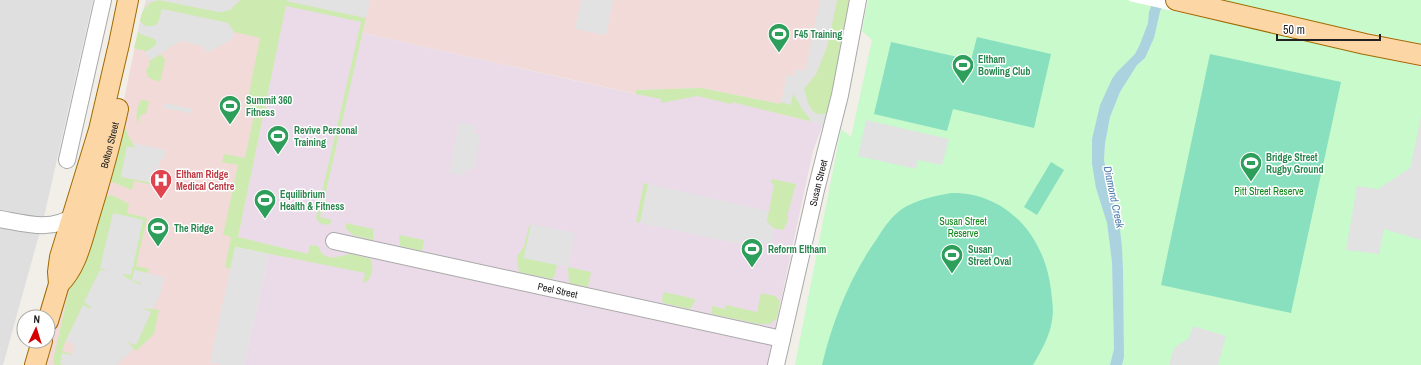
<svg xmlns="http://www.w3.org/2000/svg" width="1421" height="365" font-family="'Archivo Narrow',sans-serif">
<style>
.residential{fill:#e0dfdf}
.commercial{fill:#f2dad9}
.industrial{fill:#ebdbe8}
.grass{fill:#cdebb0}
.park{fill:#c8facc}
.pitch{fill:#88e0be}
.parking{fill:#e2e2e2}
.water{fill:#aad3df}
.pier{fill:#fff}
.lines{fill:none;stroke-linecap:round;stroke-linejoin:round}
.minor-casing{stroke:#a9a9a9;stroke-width:18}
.major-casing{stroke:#a06b00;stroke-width:22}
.minor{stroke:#fff;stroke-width:16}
.major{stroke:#fcd6a4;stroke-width:20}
.labels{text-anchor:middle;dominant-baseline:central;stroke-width:3;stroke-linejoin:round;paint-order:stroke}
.leisure-label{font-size:10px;font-weight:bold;fill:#27864d;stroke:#fff;text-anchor:start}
.street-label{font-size:10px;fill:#222;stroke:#fff}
.health-label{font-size:10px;font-weight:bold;fill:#be3a42;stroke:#fff;text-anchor:start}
.park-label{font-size:10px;fill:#0c8416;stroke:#fff}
.water-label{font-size:11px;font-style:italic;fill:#4a7aab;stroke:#fff}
</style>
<rect width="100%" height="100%" fill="#f2efe9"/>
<path class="residential" d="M0 0H93L44 217 3 365H0Z"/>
<path class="commercial" d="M146 0H849L833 89 823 124 778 114 780 104 702 88 636 90V94L429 48 363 33 365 23 286 5 236 247 244 365H45L63 307 84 244 122 109 141 17Z"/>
<path class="industrial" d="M286 5 365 23 363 33 429 48 635 94 636 90 702 88 780 104 778 114 823 124 813 151 767 365H244L269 254 236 247Z"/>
<g class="grass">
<path d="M159 0 219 12C228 12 234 7 240 0H287V1L366 18 320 217 332 220 330 224C324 226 319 224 316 218L361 22 286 6 238 237 308 254 310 245 318 246 322 254 331 258 351 254 371 259C374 267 372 281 363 283L365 273 236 247 230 269 225 267 231 237 223 235 238 165 222 162 224 154 245 158 254 115 245 113 260 38 234 32 228 23 162 9 158 23 152 27 145 26 140 21C142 10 147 2 159 0Z"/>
<path d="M837 0H849C845 38 836 76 827 113 812 120 806 100 804 89L816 74 827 47Z"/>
<path d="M138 32C144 37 153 36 157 42V45L145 52 144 50H139L134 48Z"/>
<path d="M161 54 165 60 160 82 149 78 146 71 150 64 149 61Z"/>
<path d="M702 88 780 104 781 102 791 104 793 92 806 114 810 119 809 121 732 102 731 104 697 96 661 103V99L636 94V90Z"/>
<path d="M141 100 149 101 146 113 140 116 138 124C135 117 137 106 141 100Z"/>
<path d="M123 123 129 137 135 147V148L127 147 121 177 169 186 168 188 134 181 132 190 112 182 109 179Z"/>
<path d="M772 179 796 184 788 212V221L783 230 773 228 767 221 774 184 771 183Z"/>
<path d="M644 183 648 184 640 223 636 222Z"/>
<path d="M110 195 116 197 129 204 127 213 147 218 136 266 149 269 148 273 134 270 142 283 139 285 122 275V273L131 275 101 268 109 272 100 270 92 308 90 309 83 305 66 340 62 351 72 354 71 355 60 364 66 365H55L53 362 54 356 70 286 105 197Z"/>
<path d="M346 223 373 229V240L353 235 346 229Z"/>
<path d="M531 224 524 258 557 265 555 275 552 279 519 272 517 256 524 247 529 226Z"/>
<path d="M399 235 424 240 422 251 400 246Z"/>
<path d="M568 267 591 272 588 287 569 283Z"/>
<path d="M664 292 695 299 694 303 690 309 663 303 662 298Z"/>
<path d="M761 293 775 296 780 301 777 318 770 324H759L712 314V306L725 309 726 305 757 312Z"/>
<path d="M142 308 159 310 154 334 136 351 127 341 136 345 151 312Z"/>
</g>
<g class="park">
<path d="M868 0H1129V1L1151 6 1148 23 1140 44 1135 54 1117 72 1100 105 1092 139V164L1107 223 1112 262 1114 349 1110 365H795L841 129 851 137 872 40 862 31Z"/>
<path d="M1227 0H1421V44L1226 3Z"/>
<path d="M1161 8 1222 22 1223 17 1301 40 1421 67V365H1122L1124 357V338L1123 306V270L1117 211 1109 188 1104 160 1105 144 1110 117 1120 92 1137 65 1145 58 1154 38Z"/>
</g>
<g class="pitch">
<path d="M977 37 1051 54 1034 128 953 109 947 131 874 114 891 42 971 60Z"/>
<path d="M1210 54 1341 82 1291 313 1161 285Z"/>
<path d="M1051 162 1064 170 1037 215 1024 207Z"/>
<path d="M951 193C1007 192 1045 237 1051 290 1052 300 1054 310 1052 320 1050 336 1041 351 1033 365H822C833 319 851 275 878 237 884 227 892 216 902 209 916 200 934 196 951 193Z"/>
</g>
<g class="parking">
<path d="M146 0H240L230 10 219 12 159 0 148 3 144 10Z"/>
<path d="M287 0H370L366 18 287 1Z"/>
<path d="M581 0H613L606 35 575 29Z"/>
<path d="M820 0H837L827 47 816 74 804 89 809 106 813 112 820 115 827 113 822 128 819 123 810 121V119L802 109 793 93 791 105 781 102 787 75 794 76 796 69 805 71Z"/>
<path d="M162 9 228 23 234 33V38L207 53 202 46 181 41 150 60 145 52 155 46 157 42 155 39 139 33 138 32 140 21 145 26H155L159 21Z"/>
<path d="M165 103 192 109 191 113 164 108Z"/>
<path d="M1421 117V240L1384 229 1379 254 1346 250 1357 186 1378 189 1410 168Z"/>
<path d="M866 120 949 139 942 165 918 160 916 169 858 156Z"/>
<path d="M459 122 475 126 474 133 481 135 474 170 466 169 464 176 449 173Z"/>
<path d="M133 143 166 150 164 160 160 159 155 183 121 177 127 146 135 148Z"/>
<path d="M648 184 768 211 767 221 769 225 774 228 771 245 745 240 744 245 640 223Z"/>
<path d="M113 213 143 220 131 275 123 274V276L140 285 141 283 132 280 134 270 164 277 160 295 153 309 142 308 151 312 136 345 127 341 134 349 116 365H66L60 364 62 353 71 355 72 354 75 345 66 341 83 305 90 309 92 308 84 302 100 270 109 272 100 268Z"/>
<path d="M531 224 575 233 568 267 524 258Z"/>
<path d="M235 247 269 254 244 365H220V364L210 362Z"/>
<path d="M1193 326 1226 336 1218 365H1169L1174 348 1189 338Z"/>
</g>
<path class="water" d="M1153 0H1164L1160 12 1154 38 1145 58 1137 65 1120 92 1110 117 1105 144 1104 160 1109 188 1119 220 1122 248 1123 270 1124 357 1122 365H1110L1114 349 1112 262 1107 223 1096 188 1092 164V139L1100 105 1112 79 1117 72 1135 54 1140 44 1148 23 1149 12Z"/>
<path class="pier" d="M1129 0H1227L1222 22 1129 1Z"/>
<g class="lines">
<g class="minor-casing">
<g id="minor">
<path d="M67 160 103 0"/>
<path d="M0 219C23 223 53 232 73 216"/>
<path id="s1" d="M334 241 782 339"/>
<path id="s2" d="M776 365 816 190 840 95 858 0"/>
</g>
</g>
<g class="major-casing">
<g id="major">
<path d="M1176 0 1365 44 1421 55"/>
<path id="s3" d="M59 284C77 267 82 239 89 217 100 181 110 146 118 109"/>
<path d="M48 321 59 284 58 272 60 257 99 130 119 44 128 0"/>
<path d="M35 365 42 341"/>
</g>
</g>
<use href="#minor" class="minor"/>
<use href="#major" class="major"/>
</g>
<defs>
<g id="stadium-pin" transform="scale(1.15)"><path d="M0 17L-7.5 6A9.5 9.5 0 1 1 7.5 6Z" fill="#2e9e5b" stroke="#fff"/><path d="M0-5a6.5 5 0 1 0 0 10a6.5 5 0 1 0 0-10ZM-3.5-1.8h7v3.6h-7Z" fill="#fff"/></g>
<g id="hospital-pin" transform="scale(1.15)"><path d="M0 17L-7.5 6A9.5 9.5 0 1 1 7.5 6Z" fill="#e0444e" stroke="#fff"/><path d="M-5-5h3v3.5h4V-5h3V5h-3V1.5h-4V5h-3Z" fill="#fff"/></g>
</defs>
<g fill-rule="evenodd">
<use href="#stadium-pin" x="779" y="34"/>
<use href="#stadium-pin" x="963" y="65"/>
<use href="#stadium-pin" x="230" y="106"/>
<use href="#stadium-pin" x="278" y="136"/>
<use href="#stadium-pin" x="1251" y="163"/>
<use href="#hospital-pin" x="161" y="180"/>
<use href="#stadium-pin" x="265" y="200"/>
<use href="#stadium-pin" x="158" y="228"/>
<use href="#stadium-pin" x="752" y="249"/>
<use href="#stadium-pin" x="952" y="255"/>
</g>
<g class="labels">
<g class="leisure-label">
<text x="794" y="34">F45 Training</text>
<text x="978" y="59">Eltham<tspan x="978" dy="12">Bowling Club</tspan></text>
<text x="246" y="100">Summit 360<tspan x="246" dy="12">Fitness</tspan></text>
<text x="294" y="130">Revive Personal<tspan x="294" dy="12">Training</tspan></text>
<text x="1266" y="157">Bridge Street<tspan x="1266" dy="12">Rugby Ground</tspan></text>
<text x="280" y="194">Equilibrium<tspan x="280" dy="12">Health &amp; Fitness</tspan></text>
<text x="174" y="228">The Ridge</text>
<text x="768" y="249">Reform Eltham</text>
<text x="968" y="249">Susan<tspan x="968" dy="12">Street Oval</tspan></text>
</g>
<g class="street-label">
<text stroke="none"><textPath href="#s3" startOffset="149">Bolton Street</textPath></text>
<text stroke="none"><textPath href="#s2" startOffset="187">Susan Street</textPath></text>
<text stroke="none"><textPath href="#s1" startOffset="229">Peel Street</textPath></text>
</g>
<g class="health-label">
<text x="176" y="174">Eltham Ridge<tspan x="176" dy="12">Medical Centre</tspan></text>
</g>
<g class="park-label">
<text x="1269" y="191">Pitt Street Reserve</text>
<text x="963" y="221">Susan Street<tspan x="963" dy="12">Reserve</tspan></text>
</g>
<g class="water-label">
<text transform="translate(1114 197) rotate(78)">Diamond Creek</text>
</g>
</g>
<g transform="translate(36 329) rotate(4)"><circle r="19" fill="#ffffff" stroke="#a7a7a7"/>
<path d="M0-3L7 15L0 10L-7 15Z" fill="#d40000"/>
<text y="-6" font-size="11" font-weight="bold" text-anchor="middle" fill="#222222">N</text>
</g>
<path d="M1277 34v6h103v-6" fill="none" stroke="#222222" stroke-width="2"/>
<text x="1283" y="34" font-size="12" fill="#222222" stroke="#ffffff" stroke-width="3" paint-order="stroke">50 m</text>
</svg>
